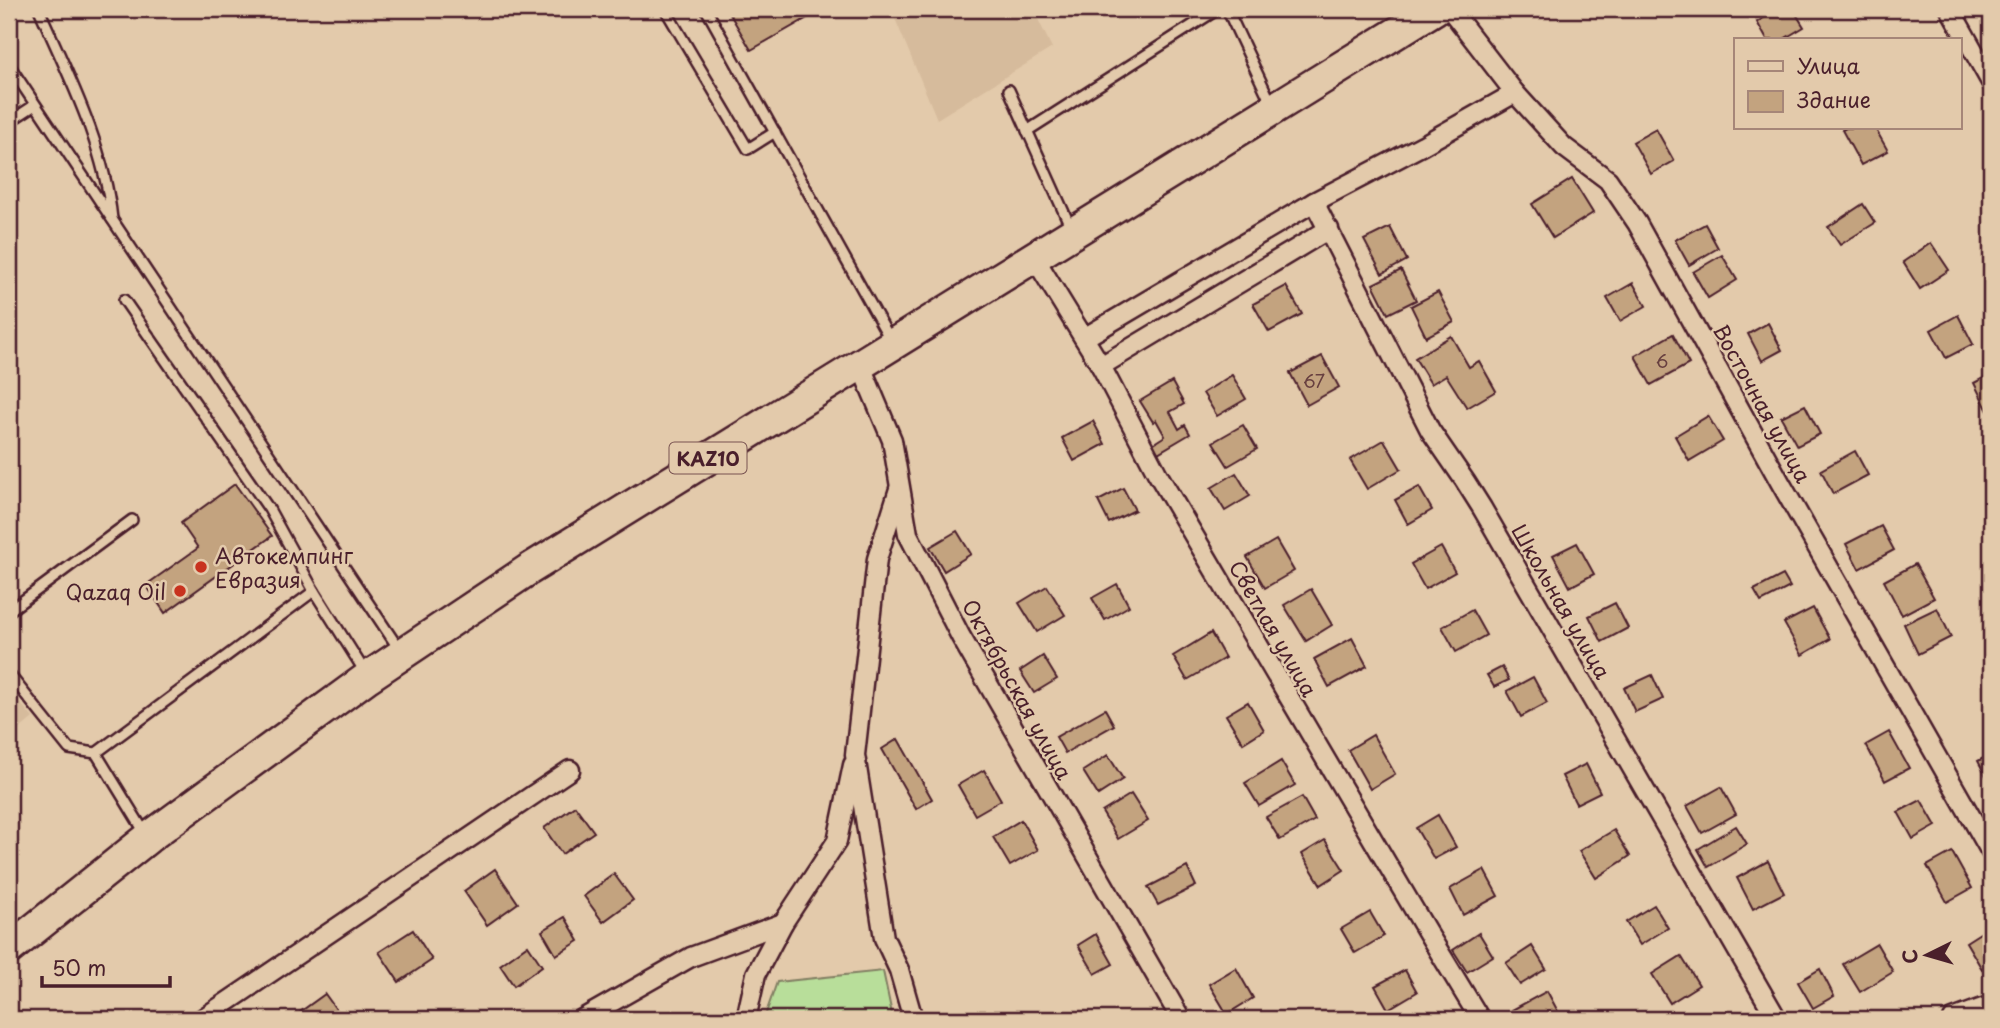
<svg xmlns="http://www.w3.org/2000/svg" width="2000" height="1028" font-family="'Playpen Sans',sans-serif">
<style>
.built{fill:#d6bb9c}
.green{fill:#b8de9a;stroke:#817e62;stroke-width:2}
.building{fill:#c3a37f;stroke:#4a1f2b;stroke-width:2}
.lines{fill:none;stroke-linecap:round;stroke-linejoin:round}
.service-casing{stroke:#4a1f2b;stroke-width:14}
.minor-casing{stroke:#4a1f2b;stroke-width:23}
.trunk-casing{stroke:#4a1f2b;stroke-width:35}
.service{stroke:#e3caab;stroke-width:9}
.minor{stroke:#e3caab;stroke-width:18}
.trunk{stroke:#e3caab;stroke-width:30}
.poi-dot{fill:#c8321e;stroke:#e3caab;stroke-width:2.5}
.labels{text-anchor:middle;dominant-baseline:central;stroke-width:5;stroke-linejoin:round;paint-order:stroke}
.number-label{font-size:18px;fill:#684040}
.shield{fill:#e3caab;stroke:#785251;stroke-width:2}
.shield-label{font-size:19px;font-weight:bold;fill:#4a1f2b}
.street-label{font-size:21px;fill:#4a1f2b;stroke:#e3caab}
.poi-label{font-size:21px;fill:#4a1f2b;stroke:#e3caab;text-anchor:start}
</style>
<rect width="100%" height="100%" fill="#e3caab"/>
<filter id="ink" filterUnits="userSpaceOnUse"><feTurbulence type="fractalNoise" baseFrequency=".0143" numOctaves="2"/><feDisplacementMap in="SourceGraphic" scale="14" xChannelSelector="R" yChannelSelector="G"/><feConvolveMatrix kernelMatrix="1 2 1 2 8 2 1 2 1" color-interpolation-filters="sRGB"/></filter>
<g filter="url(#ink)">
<g class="built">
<path d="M891 9H1033L1052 48 937 119Z"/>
<path d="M9 689 33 718 9 738Z"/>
</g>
<path class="green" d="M883 971 893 1019H764L777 982Z"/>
<g class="building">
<path d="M727 9H823L751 50Z"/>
<path d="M1779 9H1793L1804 27 1782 40H1767L1757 22Z"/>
<path d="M1846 128H1875L1888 151 1861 165 1842 130Z"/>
<path d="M1656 129 1674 161 1651 174 1633 142Z"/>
<path d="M1572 179 1593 213 1553 238 1532 204Z"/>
<path d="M1863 204 1875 223 1840 245 1828 227Z"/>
<path d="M1705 224 1718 248 1689 265 1675 240Z"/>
<path d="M1390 227 1407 260 1382 274 1364 240Z"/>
<path d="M1931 243 1949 270 1920 289 1903 262Z"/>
<path d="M1722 255 1737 280 1708 298 1693 272Z"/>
<path d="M1401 270 1416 300 1388 314 1373 284Z"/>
<path d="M1633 283 1646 306 1620 321 1607 298Z"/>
<path d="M1286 286 1302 314 1269 332 1253 304Z"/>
<path d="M1438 292 1454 322 1426 337 1411 306Z"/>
<path d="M1958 315 1973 344 1946 358 1931 330Z"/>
<path d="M1768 323 1782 350 1762 361 1748 334Z"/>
<path d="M1673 334 1689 364 1651 385 1635 356Z"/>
<path d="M1451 336 1469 367 1479 361 1496 391 1467 408 1446 375 1431 384 1415 358Z"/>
<path d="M1322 356 1339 387 1307 405 1290 373Z"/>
<path d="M1991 374V410L1988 411 1974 383Z"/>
<path d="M1232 375 1246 399 1217 416 1203 393Z"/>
<path d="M1172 382 1184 404 1170 412 1179 429 1185 425 1190 434 1156 454 1151 445 1165 436 1156 420 1153 422 1140 401Z"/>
<path d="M1805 405 1820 434 1797 446 1781 417Z"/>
<path d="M1708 416 1723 441 1689 461 1675 436Z"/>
<path d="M1093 421 1105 444 1074 461 1062 438Z"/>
<path d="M1243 425 1257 449 1228 466 1213 442Z"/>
<path d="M1384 440 1401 469 1367 489 1350 460Z"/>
<path d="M1855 451 1868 475 1833 494 1821 470Z"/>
<path d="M1236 473 1250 496 1225 511 1211 488Z"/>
<path d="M235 484 272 536 165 613 146 585 198 548 181 523Z"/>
<path d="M1419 487 1432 510 1408 524 1395 500Z"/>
<path d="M1123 488 1135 510 1109 523 1098 501Z"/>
<path d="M1881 526 1894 550 1859 569 1846 544Z"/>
<path d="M957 531 971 554 944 571 930 547Z"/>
<path d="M1276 540 1294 571 1265 588 1247 557Z"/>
<path d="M1577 543 1594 574 1570 587 1553 555Z"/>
<path d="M1441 547 1455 572 1425 589 1411 564Z"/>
<path d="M1915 564 1934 598 1902 615 1884 581Z"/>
<path d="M1783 575 1790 587 1761 602 1754 590Z"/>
<path d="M1117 584 1129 606 1105 620 1092 598Z"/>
<path d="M1047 586 1065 615 1037 632 1019 603Z"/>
<path d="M1311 589 1332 625 1306 641 1284 605Z"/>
<path d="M1615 603 1628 628 1602 642 1589 616Z"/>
<path d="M1813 608 1830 639 1802 655 1784 623Z"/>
<path d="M1937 608 1951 637 1918 654 1904 624Z"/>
<path d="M1472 610 1486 635 1456 652 1442 627Z"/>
<path d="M1211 633 1225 658 1187 680 1173 656Z"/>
<path d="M1352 638 1367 666 1329 687 1314 659Z"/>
<path d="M1043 656 1057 679 1034 693 1020 671Z"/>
<path d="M1502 667 1509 680 1494 687 1487 675Z"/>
<path d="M1652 675 1663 699 1635 712 1624 688Z"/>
<path d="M1533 677 1547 703 1521 717 1507 691Z"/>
<path d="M1248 702 1264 730 1243 743 1226 715Z"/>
<path d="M1105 709 1114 725 1065 753 1056 737Z"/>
<path d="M1889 732 1909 768 1885 781 1866 745Z"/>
<path d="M1373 735 1395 774 1370 789 1348 750Z"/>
<path d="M898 739 932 799 916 809 882 749Z"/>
<path d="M1991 754V786L1978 761Z"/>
<path d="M1108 755 1123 779 1098 795 1083 771Z"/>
<path d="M1281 761 1295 785 1259 806 1245 783Z"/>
<path d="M1586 764 1600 792 1576 804 1562 776Z"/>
<path d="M984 770 1001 800 975 815 958 785Z"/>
<path d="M1721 787 1736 814 1702 833 1687 806Z"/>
<path d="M1131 794 1148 821 1118 839 1102 812Z"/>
<path d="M1302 797 1315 820 1280 840 1266 817Z"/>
<path d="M1921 800 1936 826 1913 839 1898 812Z"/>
<path d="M575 806 594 832 562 854 544 828Z"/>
<path d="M1438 815 1456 847 1434 859 1416 828Z"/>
<path d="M1021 820 1038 850 1010 866 993 837Z"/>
<path d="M1736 826 1747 844 1708 867 1698 849Z"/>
<path d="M1614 830 1630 856 1596 878 1579 851Z"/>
<path d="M1325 840 1344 870 1321 885 1302 854Z"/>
<path d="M1952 852 1972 888 1947 902 1927 866Z"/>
<path d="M1768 861 1784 893 1753 909 1737 878Z"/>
<path d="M1187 867 1196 886 1158 905 1148 887Z"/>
<path d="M495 869 518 903 487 925 464 891Z"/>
<path d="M1484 870 1498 896 1463 915 1450 889Z"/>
<path d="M614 874 633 900 603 922 584 896Z"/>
<path d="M1654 905 1668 928 1640 945 1626 922Z"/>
<path d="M1370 912 1384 936 1355 953 1341 929Z"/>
<path d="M565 917 579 941 556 955 542 931Z"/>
<path d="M1991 926V963L1982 969 1966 942Z"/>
<path d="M413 930 432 960 399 982 379 952Z"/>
<path d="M1479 933 1493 956 1467 972 1453 950Z"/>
<path d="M1096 934 1113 964 1095 974 1078 945Z"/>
<path d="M1877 944 1893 972 1860 992 1843 964Z"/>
<path d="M528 945 542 966 514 986 500 965Z"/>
<path d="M1532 946 1546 969 1520 985 1506 963Z"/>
<path d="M1681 956 1699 985 1670 1003 1652 974Z"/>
<path d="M1236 968 1253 998 1227 1014 1209 984Z"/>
<path d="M1820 969 1834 996 1813 1008 1798 982Z"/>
<path d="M1405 970 1417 992 1388 1009 1375 986Z"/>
<path d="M1547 991 1562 1019H1516L1512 1010Z"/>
<path d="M325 994 343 1019H305L300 1012Z"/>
</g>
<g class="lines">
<g class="service-casing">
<g id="service">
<path d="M39 9C69 77 104 144 112 219"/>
<path d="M665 9 748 149 775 132"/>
<path d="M706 9 890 339"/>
<path d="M1227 9 1272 105"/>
<path d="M9 65 401 652"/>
<path d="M1009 90 1071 228"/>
<path d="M9 122 35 105"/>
<path d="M1027 131 1218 9"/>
<path d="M124 300 269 509 314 591 365 672"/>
<path d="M9 611 132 520"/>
<path d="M9 674 69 749 96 753 314 591"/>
<path d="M96 753 145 833"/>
</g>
</g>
<g class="minor-casing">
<g id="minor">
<path d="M1450 9 1515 93 1564 147 1608 180 1637 223 1780 482 1991 852"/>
<path d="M1950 9 1991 82"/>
<path d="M1314 202 1430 430 1465 481 1482 508 1777 1019"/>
<path d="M1034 257 1101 366 1157 473 1429 935 1480 1019"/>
<path d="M1084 338 1314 202 1423 145 1515 93"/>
<path d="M860 364 892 440 908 534 961 637 1181 1019"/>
<path d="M1101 366 1329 229"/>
<path d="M899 489 877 559 855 755 884 938 899 970 913 1019"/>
<path d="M202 1019 570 770"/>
<path d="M582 1019 691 957 783 923"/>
<path d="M746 1019 756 974 783 923 837 841 853 765"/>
<path d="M1953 1019 1991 1005"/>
</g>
</g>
<g class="trunk-casing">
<path id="trunk" d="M9 949 148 838 368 677 528 570 1435 9"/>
</g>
<use href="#service" class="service"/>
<use href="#minor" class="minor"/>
<use href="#trunk" class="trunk"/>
</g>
</g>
<g class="poi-dot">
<circle cx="201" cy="567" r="7"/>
<circle cx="180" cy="591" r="7"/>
</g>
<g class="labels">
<g class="number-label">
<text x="1662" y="360">6</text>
<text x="1314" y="380">67</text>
</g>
<rect class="shield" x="669.5" y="442.5" width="77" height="31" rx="5"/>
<g class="shield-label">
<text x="708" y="458">KAZ10</text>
</g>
<g class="street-label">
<text transform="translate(1763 403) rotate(61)">Восточная улица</text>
<text transform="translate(1562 601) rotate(60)">Школьная улица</text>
<text transform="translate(1274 628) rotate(60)">Светлая улица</text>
<text transform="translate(1018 689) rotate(61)">Октябрьская улица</text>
</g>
<g class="poi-label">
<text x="215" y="555">Автокемпинг<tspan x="215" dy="24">Евразия</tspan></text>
<text x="166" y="591" text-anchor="end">Qazaq Oil</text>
</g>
</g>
<rect width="2000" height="1028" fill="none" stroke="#e3caab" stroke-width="35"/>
<rect x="18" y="18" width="1965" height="993" fill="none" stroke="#4a1f2b" stroke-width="2.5" filter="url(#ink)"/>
<rect x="1734" y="38" width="228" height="91" fill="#e3caab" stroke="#a68678" stroke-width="2"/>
<rect x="1748" y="61" width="35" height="10" fill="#e3caab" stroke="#a68678" stroke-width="2"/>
<text x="1797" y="74" font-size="21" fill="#4a1f2b">Улица</text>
<rect x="1748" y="91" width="35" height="21" fill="#c3a37f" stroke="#a68678" stroke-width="2"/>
<text x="1797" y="108" font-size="21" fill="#4a1f2b">Здание</text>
<g transform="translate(1927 955) rotate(265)" stroke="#e3caab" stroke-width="5" paint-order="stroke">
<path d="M0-5L12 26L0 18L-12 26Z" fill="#4a1f2b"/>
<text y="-10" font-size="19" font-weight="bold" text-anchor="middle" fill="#4a1f2b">С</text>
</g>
<path d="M42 976v10h128v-10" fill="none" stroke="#4a1f2b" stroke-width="3.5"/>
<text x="52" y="976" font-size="21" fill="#4a1f2b" stroke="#e3caab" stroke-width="5" paint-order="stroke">50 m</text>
</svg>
